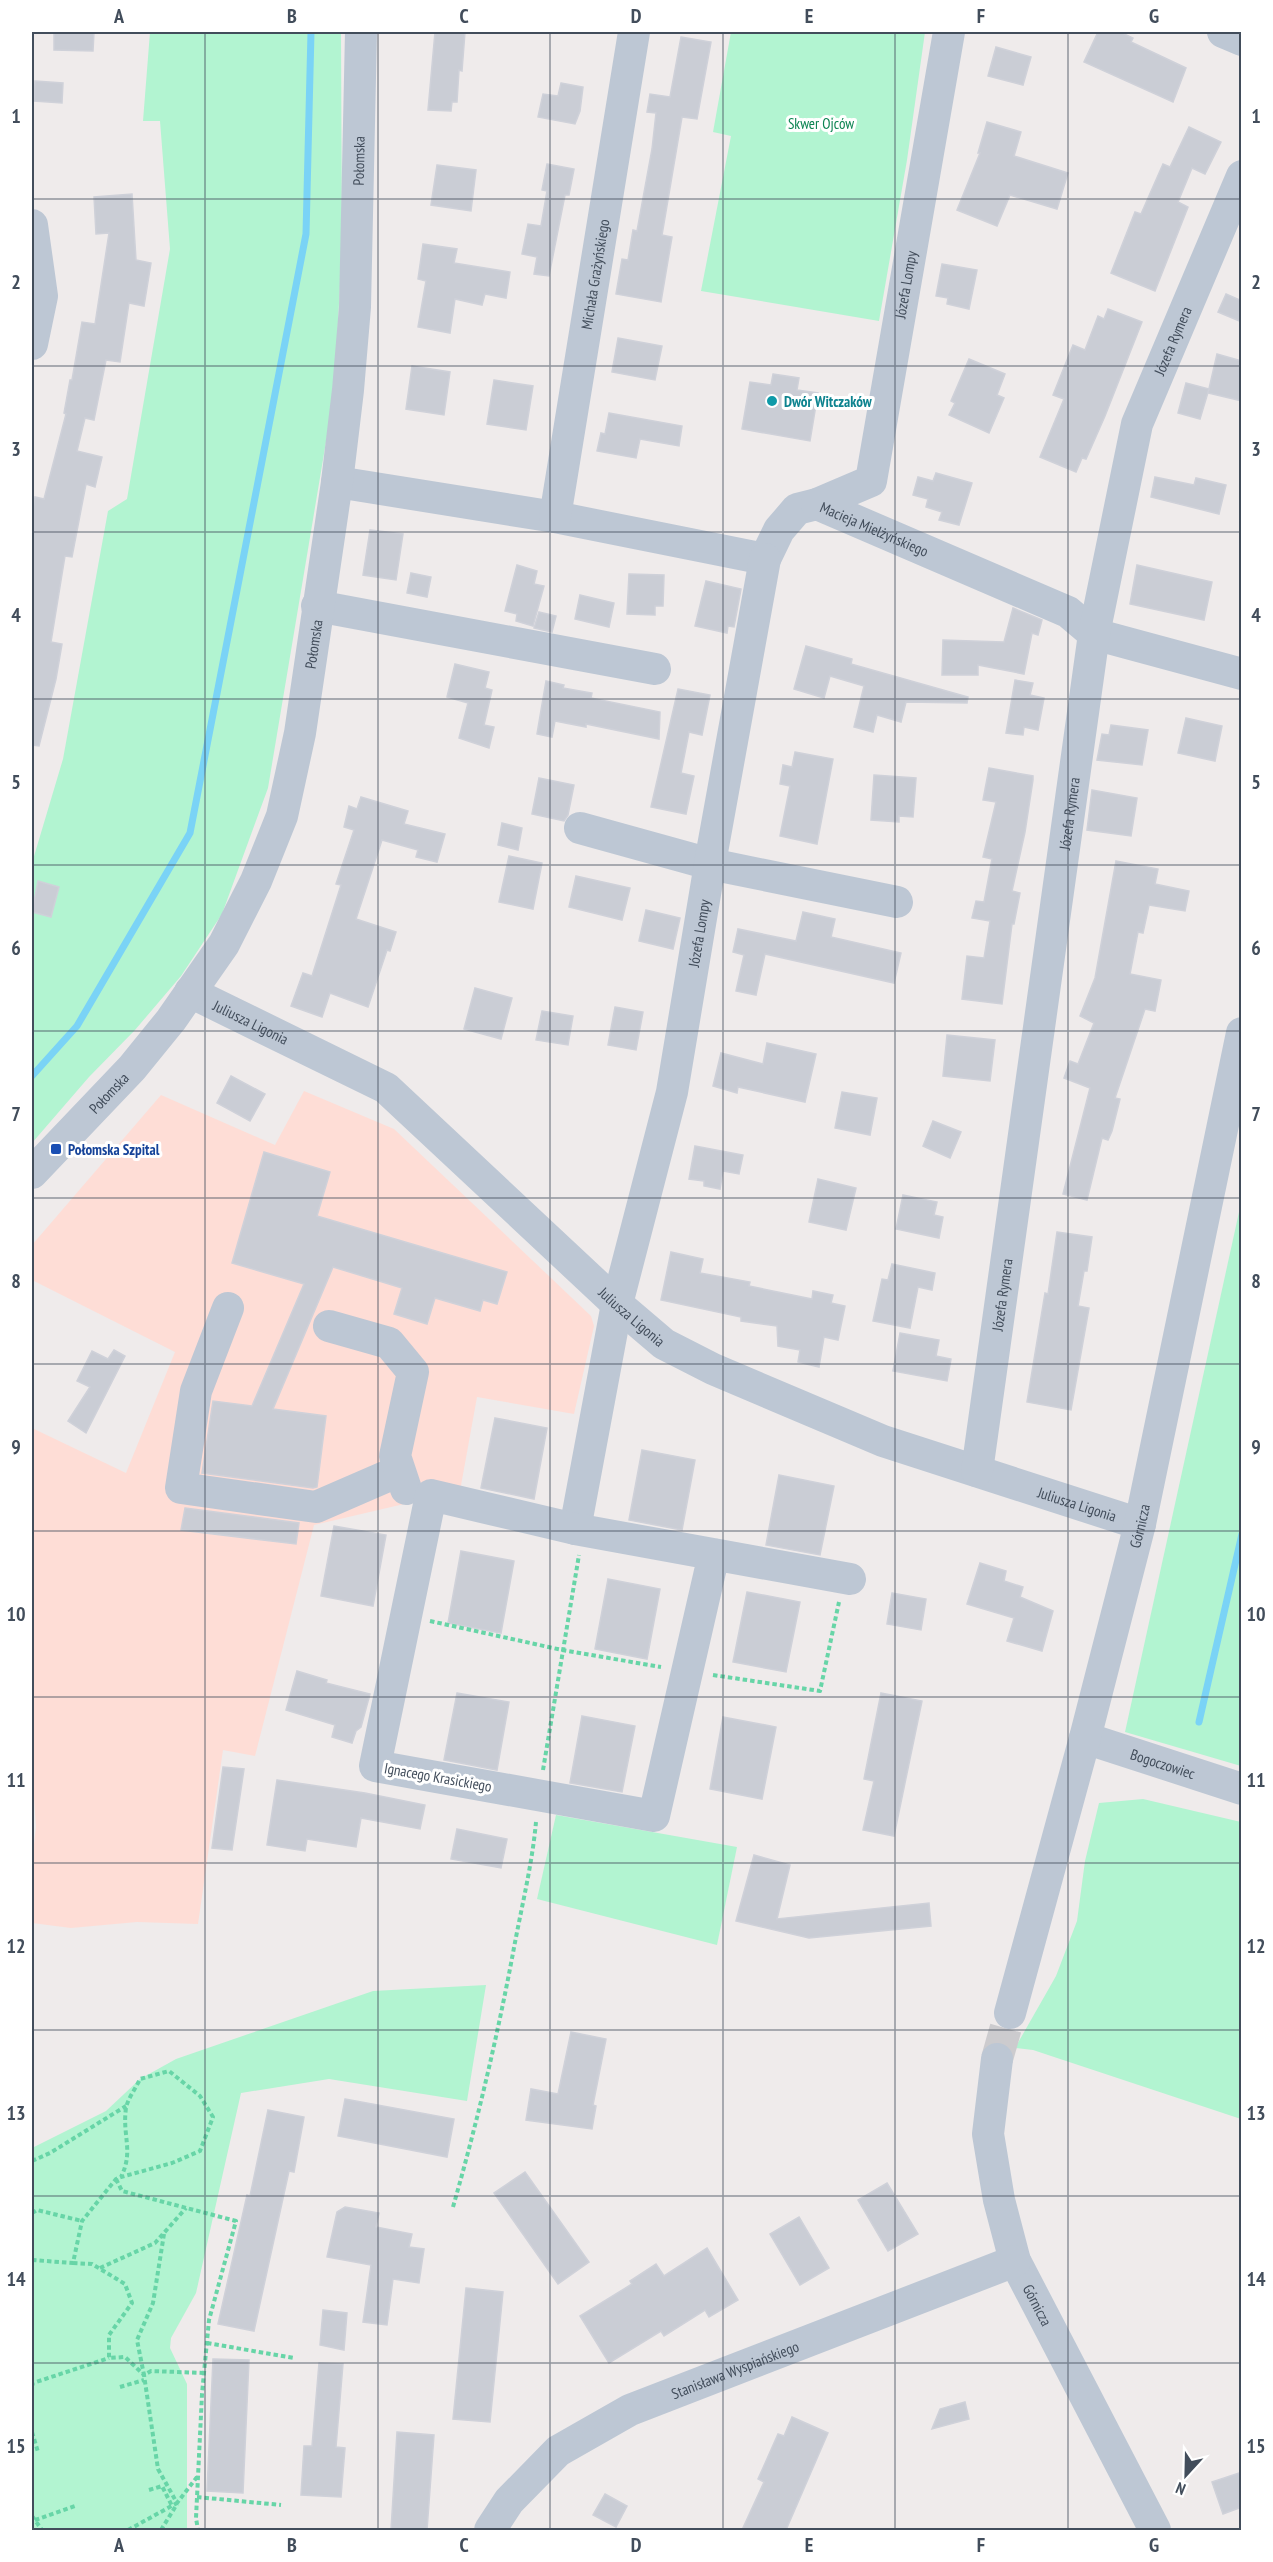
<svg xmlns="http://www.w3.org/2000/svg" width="1273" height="2562" font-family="'PT Sans Narrow',sans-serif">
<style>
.medical{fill:#feddd6}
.green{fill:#b2f4d1}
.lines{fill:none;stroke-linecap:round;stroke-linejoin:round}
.stream{stroke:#7ad3f6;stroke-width:7}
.building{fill:#cacdd5;stroke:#cfd1d9;stroke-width:1.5}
.minor-tunnel{stroke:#cccbce;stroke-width:32;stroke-dasharray:32 16;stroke-linecap:butt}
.path{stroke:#67d5a7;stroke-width:4;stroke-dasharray:4.5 3;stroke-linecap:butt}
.minor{stroke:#bdc7d4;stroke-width:32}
.grid{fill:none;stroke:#424d5b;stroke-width:1.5;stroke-opacity:0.55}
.culture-dot{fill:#0f9aa8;stroke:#fff;stroke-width:2}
.transit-dot{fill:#1a4fb4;stroke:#fff;stroke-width:2}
.labels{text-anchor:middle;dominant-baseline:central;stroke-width:6;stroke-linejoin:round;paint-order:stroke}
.park-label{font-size:15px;fill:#0b8451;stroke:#fff}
.street-label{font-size:15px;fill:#424d5b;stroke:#fff}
.culture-label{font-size:15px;font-weight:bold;fill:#0d838f;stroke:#fff;text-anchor:start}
.transit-label{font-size:15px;font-weight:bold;fill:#164399;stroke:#fff;text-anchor:start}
.neatline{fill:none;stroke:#424d5b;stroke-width:2}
.grid-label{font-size:20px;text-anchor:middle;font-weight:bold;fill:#424d5b}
</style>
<rect width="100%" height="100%" fill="#efebeb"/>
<path class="medical" d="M304 1091 394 1129 591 1316 594 1326 574 1414 477 1397 460 1491 314 1525 255 1756 223 1750 198 1924 137 1922 71 1928 32 1923V1862L36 1827 32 1768V1428L126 1473 175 1352 32 1280V1245L161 1095 275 1145Z"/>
<g class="green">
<path d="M150 32H341L342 250 334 394 268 788 222 914 181 976 135 1030 89 1077 32 1143V863L63 759 108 511 127 499 170 249 160 121H143Z"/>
<path d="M731 32H925L907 160 879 321 701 291 731 136 713 132Z"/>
<path d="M1241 1203 1242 1766H1241L1125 1732Z"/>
<path d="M1143 1799 1241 1822V2119L1033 2050 1015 2048 1056 1976 1077 1921 1085 1861 1099 1803Z"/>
<path d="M556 1815 737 1847 717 1945 537 1899Z"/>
<path d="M486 1985 467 2101 329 2079 241 2093 196 2293 171 2338 170 2348 187 2384V2530H32V2148L106 2111 140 2079 176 2059 373 1991Z"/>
</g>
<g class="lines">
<g class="stream">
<path d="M32 1076 77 1026 190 833 306 234 311 32"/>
<path d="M1199 1722 1242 1534"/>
</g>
</g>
<g class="building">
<path d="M54 32H94L93 51 54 50Z"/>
<path d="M435 32H465L462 71 459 70 457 102H452L451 111 428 110Z"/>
<path d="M1098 32H1120L1133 38 1131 42 1186 68 1173 102 1084 62Z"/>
<path d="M681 37 711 42 697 119 682 117 662 235 672 237 661 302 616 294 622 259 628 260 633 230 637 231 652 149 656 113 647 112 650 94 670 97Z"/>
<path d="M996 47 1031 57 1023 85 988 76Z"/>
<path d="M35 81 63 83 62 103 34 101Z"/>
<path d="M561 83 583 87 580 111 575 124 538 117 543 94 558 96Z"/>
<path d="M987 122 1021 132 1014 156 1068 173 1057 209 1010 195 997 226 957 210 980 153H978Z"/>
<path d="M1189 127 1221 142 1205 174 1192 168 1178 202 1188 207 1155 291 1111 273 1135 212 1141 214 1163 164 1170 167Z"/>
<path d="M547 164 574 169 569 195H565L549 276 534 274 537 257 522 254 528 224 541 226 547 191 542 190Z"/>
<path d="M437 165 476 170 471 211 431 205Z"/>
<path d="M132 194 136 260 151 263 144 306 129 303 120 362 106 360 94 420 85 418 77 451 102 457 95 487 86 484 72 557 65 556 51 642 62 644 56 679 39 746 32 745V513L35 497 44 499 66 414 64 413 70 380H72L82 322 95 324 109 233 96 234 94 197Z"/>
<path d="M423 244 457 249 454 263 510 272 506 298 485 294 482 305 455 299 450 333 418 327 426 281 418 279Z"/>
<path d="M942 264 977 270 969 309 947 304 948 298 936 296Z"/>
<path d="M1226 294 1242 301V322L1218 312Z"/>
<path d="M1108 309 1142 322 1105 416 1086 459 1082 458 1076 472 1040 457 1064 399 1053 395 1073 345 1085 350 1098 316 1104 319Z"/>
<path d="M618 338 662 346 655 380 612 372Z"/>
<path d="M1217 354 1242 361V401L1208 393Z"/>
<path d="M969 359 1005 374 997 395 1004 398 989 433 949 415 955 403 951 401Z"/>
<path d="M412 366 450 372 444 415 406 409Z"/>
<path d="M773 374 799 378 797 390 818 393 810 441 742 429 750 382 771 385Z"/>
<path d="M494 380 533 386 526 430 487 424Z"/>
<path d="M1186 383 1209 389 1200 419 1178 413Z"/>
<path d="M609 413 682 426 679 446 640 439 636 458 597 451 601 433 605 434Z"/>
<path d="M936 473 972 483 959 525 939 520 942 512 926 507 928 499 913 495 918 477 933 481Z"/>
<path d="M1155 477 1194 485 1196 478 1226 485 1219 514 1151 497Z"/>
<path d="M370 530 403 534 396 580 363 575Z"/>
<path d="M517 565 537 571 534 584 544 586 533 626 516 621 517 614 505 611Z"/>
<path d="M1137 565 1212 582 1204 620 1130 604Z"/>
<path d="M411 573 431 577 427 597 407 593Z"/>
<path d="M629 574 664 575 663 606H655V615L627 614Z"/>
<path d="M706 581 741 589 734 627 728 626 727 633 695 626Z"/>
<path d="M580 595 614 603 609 627 575 619Z"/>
<path d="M1013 608 1042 620 1038 635 1032 633 1024 674 978 665V675H942L943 640 1004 642Z"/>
<path d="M539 612 556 616 552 632 534 628Z"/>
<path d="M806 646 852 659 851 664 968 697 967 703 906 702 901 722 877 715 873 732 854 727 864 686 830 676 824 698 794 689Z"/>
<path d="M455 664 489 672 485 688 492 690 484 725 494 727 489 748 459 738 468 703 447 697Z"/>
<path d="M1015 680 1033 683 1030 695 1044 698 1038 730 1024 727 1023 735 1006 733Z"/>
<path d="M546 681 564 685 563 688 592 693 591 698 660 712 659 739 586 724V727L555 721 552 737 537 734Z"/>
<path d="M678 689 710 695 702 735 689 732 681 773 694 776 686 814 651 807Z"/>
<path d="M1186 718 1222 726 1215 761 1178 753Z"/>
<path d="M1111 725 1148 730 1142 765 1097 760 1102 734 1109 735Z"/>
<path d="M795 752 833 759 817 844 780 836 790 786 780 784 783 765 792 767Z"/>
<path d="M989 768 1033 776V780L1025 832 1012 891 1020 893 1014 924H1012L1002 1004 962 999 967 956 984 958 990 921 972 918 976 901 984 902 992 859 983 857 996 802 983 800Z"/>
<path d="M874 775 916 778 913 817 899 816V822L871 820Z"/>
<path d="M539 778 574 785 568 815 564 821 532 814Z"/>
<path d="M1092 790 1137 798 1131 836 1087 830Z"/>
<path d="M361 797 408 811 404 824 445 834 437 862 416 857 418 850 382 840 356 919 396 932 390 951 387 950 368 1007 330 993 322 1017 291 1006 303 973 312 976 341 885 336 884 354 830 344 827 349 806 357 809Z"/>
<path d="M502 823 522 828 518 850 498 845Z"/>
<path d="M509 856 542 863 533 909 499 902Z"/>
<path d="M1116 861 1158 869 1155 884 1189 891 1185 911 1149 905 1143 933 1138 932 1130 974 1161 980 1155 1011 1145 1009 1115 1098 1120 1099 1112 1131 1108 1140 1102 1138 1087 1200 1063 1194 1090 1088 1064 1078 1070 1061 1078 1064 1094 1023 1080 1016 1095 978Z"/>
<path d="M576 876 630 888 622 920 569 907Z"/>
<path d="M38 881 59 887 51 917 32 912Z"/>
<path d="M646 910 680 918 673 949 639 941Z"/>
<path d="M803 912 835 919 831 937 901 953 894 983 765 954 756 995 736 991 744 955 733 952 738 929 796 941Z"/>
<path d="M475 988 512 998 501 1039 464 1029Z"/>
<path d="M615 1007 643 1012 636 1050 608 1045Z"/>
<path d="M542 1011 573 1016 568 1045 536 1040Z"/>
<path d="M947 1035 995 1040 990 1081 943 1076Z"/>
<path d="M767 1043 816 1054 805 1102 738 1087 737 1093 713 1086 721 1053 763 1064Z"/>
<path d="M231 1076 265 1094 250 1121 217 1103Z"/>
<path d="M842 1092 877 1098 870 1135 835 1128Z"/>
<path d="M933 1121 961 1132 950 1158 923 1146Z"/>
<path d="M695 1146 743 1155 739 1174 723 1171 720 1189 704 1186V1181L689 1179Z"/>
<path d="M264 1152 330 1172 317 1216 507 1272 497 1304 483 1300 480 1311 435 1298 427 1324 394 1314 402 1288 333 1267 273 1409 326 1416 317 1487 313 1488 202 1473 213 1401 252 1406 304 1284 232 1263Z"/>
<path d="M818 1179 856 1188 846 1230 809 1222Z"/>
<path d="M903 1195 937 1202 934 1215 943 1217 939 1238 896 1229Z"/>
<path d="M1057 1232 1092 1237 1087 1271H1084L1078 1306 1089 1308 1071 1410 1027 1402 1045 1293 1048 1294Z"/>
<path d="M671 1252 703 1259 700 1273 750 1282 749 1286 812 1299 813 1291 833 1295 831 1303 845 1306 838 1340 824 1337 819 1367 798 1362 800 1350 778 1346 777 1326 741 1321V1317L661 1300Z"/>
<path d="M892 1264 935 1273 932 1290 918 1287 910 1328 873 1321 882 1279 888 1280Z"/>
<path d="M900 1333 939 1340 936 1356 951 1359 947 1381 893 1371Z"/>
<path d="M114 1350 125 1356 86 1433 68 1421 90 1387 77 1381 92 1351 108 1359Z"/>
<path d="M495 1418 547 1428 534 1499 481 1488Z"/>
<path d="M642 1450 695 1460 682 1530 629 1520Z"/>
<path d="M779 1475 834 1486 820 1555 766 1545Z"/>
<path d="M185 1508 299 1523 296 1544 181 1530Z"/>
<path d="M334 1526 386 1535 373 1606 321 1596Z"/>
<path d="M461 1551 514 1561 501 1633 448 1623Z"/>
<path d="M980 1563 1006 1571 1004 1581 1023 1587 1020 1597 1053 1611 1042 1651 1007 1641 1014 1618 967 1604Z"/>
<path d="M608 1579 660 1589 647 1659 595 1649Z"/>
<path d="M747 1592 800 1602 786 1672 733 1662Z"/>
<path d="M892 1593 926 1599 921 1630 887 1624Z"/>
<path d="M297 1671 327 1680 326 1683 370 1694 361 1727 356 1731 352 1743 332 1737 335 1725 286 1710Z"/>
<path d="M457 1693 509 1702 497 1770 444 1760Z"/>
<path d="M881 1693 922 1701 894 1836 863 1830 874 1781 864 1779Z"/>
<path d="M582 1716 635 1726 622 1792 570 1783Z"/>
<path d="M723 1717 776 1727 762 1799 710 1789Z"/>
<path d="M223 1767 244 1769 232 1850 212 1848Z"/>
<path d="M277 1780 365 1793 425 1805 420 1829 361 1818 356 1847 307 1839 305 1851 267 1845Z"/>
<path d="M457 1829 507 1839 501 1868 451 1859Z"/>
<path d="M754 1855 790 1865 777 1919 929 1903 931 1926 809 1938 736 1921Z"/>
<path d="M571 2032 606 2039 593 2105 596 2106 592 2129 526 2120 531 2089 558 2094Z"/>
<path d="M345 2099 454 2119 447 2157 338 2136Z"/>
<path d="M268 2110 304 2117 294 2172 289 2171 254 2331 218 2324 247 2195 250 2196Z"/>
<path d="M525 2172 589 2262 558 2284 494 2193Z"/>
<path d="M887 2183 918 2234 888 2251 858 2200Z"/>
<path d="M345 2207 379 2213 376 2227 412 2234 409 2247 424 2249 419 2283 393 2279 387 2325 363 2322 371 2265 327 2257 337 2212Z"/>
<path d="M799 2217 829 2268 800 2285 770 2234Z"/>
<path d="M707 2248 738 2300 709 2317 705 2310 664 2336 661 2331 609 2363 580 2316 632 2284 630 2281 656 2264 664 2276Z"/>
<path d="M466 2288 503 2292 490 2422 453 2419Z"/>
<path d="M323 2310 347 2313 344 2350 320 2345Z"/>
<path d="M213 2359 249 2360 243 2493 207 2491Z"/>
<path d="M319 2363 343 2364 336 2447 345 2448 341 2497 301 2495 304 2446H312Z"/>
<path d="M965 2402 969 2419 932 2429 940 2409Z"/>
<path d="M792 2417 828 2433 786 2530H742L764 2482 758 2479 778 2434 784 2436Z"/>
<path d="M397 2432 434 2435 427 2530H391Z"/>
<path d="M1242 2472V2507L1223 2514 1212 2482Z"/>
<path d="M605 2494 627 2506 616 2527 593 2515Z"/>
</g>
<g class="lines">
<path class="minor-tunnel" d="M997 2059 1010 2013"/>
<g class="path">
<path d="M430 1621 562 1650 661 1667"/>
<path d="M713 1675 820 1691 839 1602"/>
<path d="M543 1770 579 1555"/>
<path d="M32 2161 50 2153 126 2106"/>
<path d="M116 2179 122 2191 236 2221 209 2320 202 2394 196 2518 198 2530"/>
<path d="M453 2207C477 2123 497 2038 513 1953 521 1909 532 1866 536 1822"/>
<path d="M32 2213 37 2210 82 2221"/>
<path d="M164 2234 153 2303 137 2340 144 2375 151 2371 204 2373"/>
<path d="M32 2260 73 2263 82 2221 116 2179 121 2177 172 2163 200 2151 213 2117 200 2096 169 2071 140 2079C136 2088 128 2098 126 2108 122 2136 134 2151 121 2177"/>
<path d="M73 2263 92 2264 125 2284 132 2303 109 2335V2358L125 2357 144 2375 158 2469 177 2503 197 2477"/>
<path d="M100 2268 155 2243 186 2208"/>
<path d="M207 2343 294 2358"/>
<path d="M32 2386 33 2383 109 2358"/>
<path d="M120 2387 144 2380"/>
<path d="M32 2432 38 2452"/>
<path d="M149 2490 162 2486 172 2506"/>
<path d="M197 2497 281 2505"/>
<path d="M32 2516 42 2530"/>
<path d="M35 2520 75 2506"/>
<path d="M128 2530 177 2503"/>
<path d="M161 2530 177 2504"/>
</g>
<g class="minor">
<path d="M1223 32 1242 40"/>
<path d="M32 225 42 296 32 344"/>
<path id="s1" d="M337 482 555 517 765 559 779 530 797 509 817 504 1068 612 1094 634 1242 674"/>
<path id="s2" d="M817 504 871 481 949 32"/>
<path id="s3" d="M555 517 634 32"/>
<path d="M317 606 655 669"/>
<path d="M580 828 710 864 897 902"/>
<path id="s4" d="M190 992 386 1088 617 1304 664 1344 713 1369 883 1441 1140 1524"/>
<path id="s5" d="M32 1173 132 1068 171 1020 224 944 256 881 282 816 300 733 337 482 348 390 355 307 361 32"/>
<path d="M228 1308 196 1391 181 1488 316 1507 399 1471"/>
<path d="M329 1326 389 1343 413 1372 395 1456 406 1489"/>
<path id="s6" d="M977 1471 1094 634 1137 424 1242 176"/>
<path id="s7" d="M575 1529 617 1304 672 1092 712 852 765 559"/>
<path d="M714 1554 654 1816 375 1766 431 1495 575 1529 850 1579"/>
<path id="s8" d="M1085 1738 1242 1789"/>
<path id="s9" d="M1010 2013 1085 1738 1140 1524 1242 1033"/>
<path id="s10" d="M997 2059 988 2134 999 2200 1015 2261 1155 2530"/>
<path id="s11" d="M490 2530 509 2501 558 2451 630 2410 1015 2261"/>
</g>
</g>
<path class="grid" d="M205 32V2530M378 32V2530M550 32V2530M723 32V2530M895 32V2530M1068 32V2530M32 199H1242M32 366H1242M32 532H1242M32 699H1242M32 865H1242M32 1031H1242M32 1198H1242M32 1364H1242M32 1531H1242M32 1697H1242M32 1863H1242M32 2030H1242M32 2196H1242M32 2363H1242"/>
<circle class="culture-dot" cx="772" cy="401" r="6"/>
<rect class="transit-dot" x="50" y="1143" width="12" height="12" rx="3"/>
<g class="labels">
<g class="park-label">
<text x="821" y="123">Skwer Ojców</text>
</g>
<g class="street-label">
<text stroke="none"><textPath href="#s5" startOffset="1101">Połomska</textPath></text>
<text stroke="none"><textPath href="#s3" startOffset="246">Michała Grażyńskiego</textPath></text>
<text stroke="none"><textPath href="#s2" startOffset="258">Józefa Lompy</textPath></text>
<text stroke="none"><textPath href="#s6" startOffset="1150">Józefa Rymera</textPath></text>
<text stroke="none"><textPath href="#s1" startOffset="578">Macieja Mielżyńskiego</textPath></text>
<text stroke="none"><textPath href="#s5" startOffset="615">Połomska</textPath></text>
<text stroke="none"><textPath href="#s6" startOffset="664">Józefa Rymera</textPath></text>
<text stroke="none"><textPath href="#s7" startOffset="609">Józefa Lompy</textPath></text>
<text stroke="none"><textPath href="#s4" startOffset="68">Juliusza Ligonia</textPath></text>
<text stroke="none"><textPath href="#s5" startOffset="111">Połomska</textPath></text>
<text stroke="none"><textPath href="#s6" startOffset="178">Józefa Rymera</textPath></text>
<text stroke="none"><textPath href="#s4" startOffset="554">Juliusza Ligonia</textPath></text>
<text stroke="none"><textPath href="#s4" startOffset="1040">Juliusza Ligonia</textPath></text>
<text stroke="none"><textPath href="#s9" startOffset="504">Górnicza</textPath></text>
<text stroke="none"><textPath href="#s8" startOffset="82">Bogoczowiec</textPath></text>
<text transform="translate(438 1777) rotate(10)">Ignacego Krasickiego</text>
<text stroke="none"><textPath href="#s10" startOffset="255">Górnicza</textPath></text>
<text stroke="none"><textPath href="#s11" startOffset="300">Stanisława Wyspiańskiego</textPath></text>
</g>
<g class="culture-label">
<text x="784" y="401">Dwór Witczaków</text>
</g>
<g class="transit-label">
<text x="68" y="1149">Połomska Szpital</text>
</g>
</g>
<rect width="1273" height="2562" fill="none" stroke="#ffffff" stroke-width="66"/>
<g transform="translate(1186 2475) rotate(202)" stroke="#ffffff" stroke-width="4.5" paint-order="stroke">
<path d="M0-4.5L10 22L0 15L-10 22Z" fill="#424d5b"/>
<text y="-9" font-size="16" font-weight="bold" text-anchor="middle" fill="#424d5b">N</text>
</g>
<rect x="33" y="33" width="1207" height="2496" class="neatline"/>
<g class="grid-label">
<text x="119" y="23">A</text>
<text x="292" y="23">B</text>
<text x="464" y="23">C</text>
<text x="636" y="23">D</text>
<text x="809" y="23">E</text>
<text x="981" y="23">F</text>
<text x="1154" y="23">G</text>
<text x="16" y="123">1</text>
<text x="1256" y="123">1</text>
<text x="16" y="289">2</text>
<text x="1256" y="289">2</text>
<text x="16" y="456">3</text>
<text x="1256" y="456">3</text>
<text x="16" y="622">4</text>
<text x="1256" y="622">4</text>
<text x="16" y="789">5</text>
<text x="1256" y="789">5</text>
<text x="16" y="955">6</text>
<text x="1256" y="955">6</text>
<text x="16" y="1121">7</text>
<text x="1256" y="1121">7</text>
<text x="16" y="1288">8</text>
<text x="1256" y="1288">8</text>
<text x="16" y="1454">9</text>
<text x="1256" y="1454">9</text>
<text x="16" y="1621">10</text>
<text x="1256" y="1621">10</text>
<text x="16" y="1787">11</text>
<text x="1256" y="1787">11</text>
<text x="16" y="1953">12</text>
<text x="1256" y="1953">12</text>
<text x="16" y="2120">13</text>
<text x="1256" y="2120">13</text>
<text x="16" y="2286">14</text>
<text x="1256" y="2286">14</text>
<text x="16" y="2453">15</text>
<text x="1256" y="2453">15</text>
<text x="119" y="2552">A</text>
<text x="292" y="2552">B</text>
<text x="464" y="2552">C</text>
<text x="636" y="2552">D</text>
<text x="809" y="2552">E</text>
<text x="981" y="2552">F</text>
<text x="1154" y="2552">G</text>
</g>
</svg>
